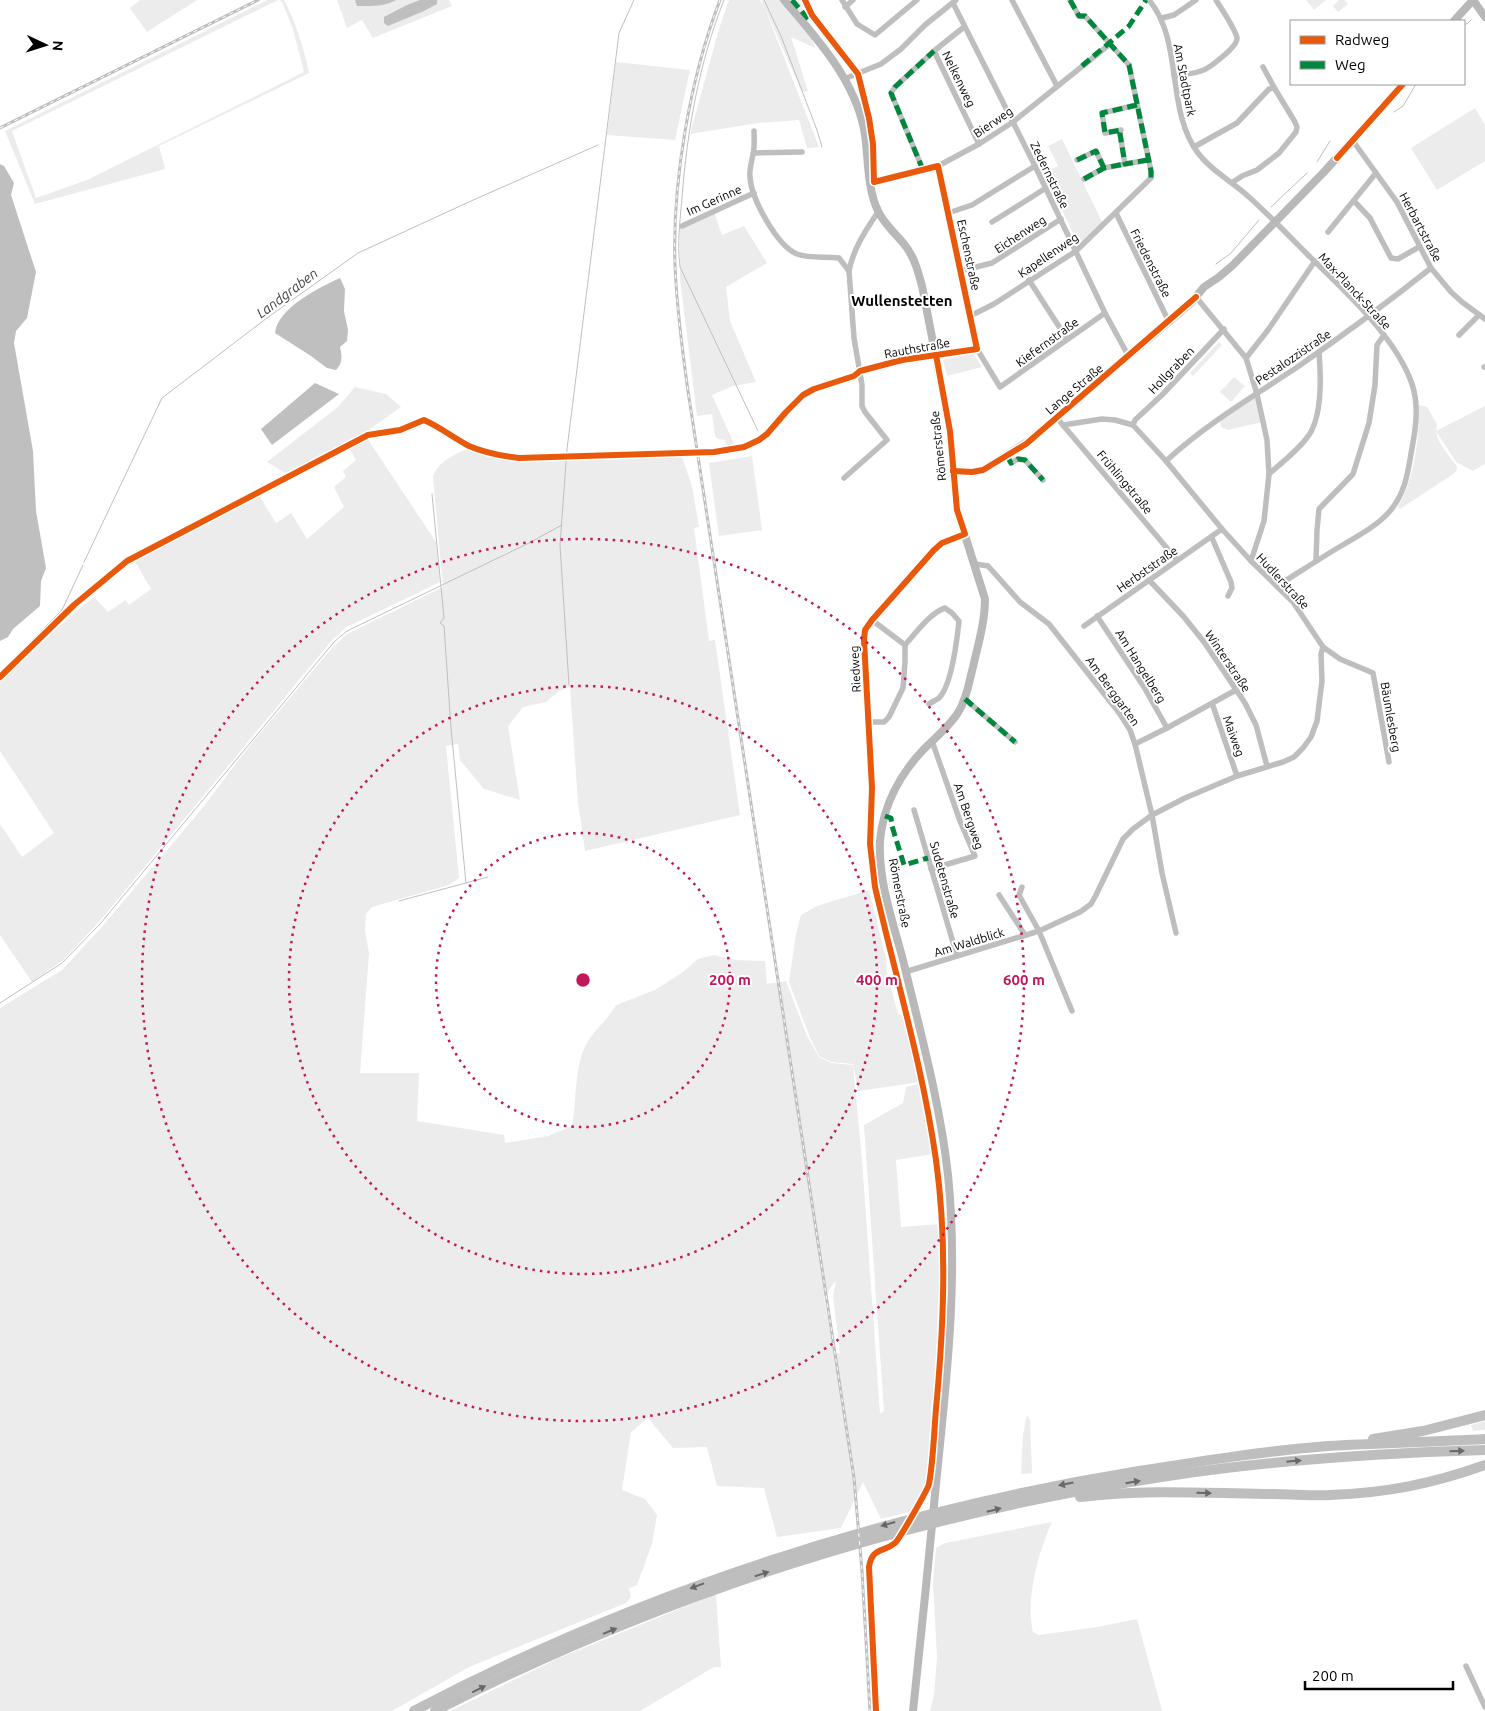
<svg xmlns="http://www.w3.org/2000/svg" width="1485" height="1711" font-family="Ubuntu,sans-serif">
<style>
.green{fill:#ececec;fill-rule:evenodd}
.water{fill:#bfbfbf}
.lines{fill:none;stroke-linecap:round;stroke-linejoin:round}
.stream{stroke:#bfbfbf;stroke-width:1}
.street{stroke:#bebebe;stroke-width:5.5}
.secondary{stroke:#b8b8b8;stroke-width:8}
.highway{stroke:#bebebe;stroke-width:10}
.rail-casing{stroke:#bebebe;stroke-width:3}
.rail{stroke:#fff;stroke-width:1;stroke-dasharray:4;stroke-linecap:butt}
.quiet{stroke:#00873e;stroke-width:5;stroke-dasharray:10 5;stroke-linecap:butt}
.cycleway-casing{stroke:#fff;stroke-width:9}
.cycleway{stroke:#e8590c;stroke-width:6}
.oneway{fill:#686868}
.ring{fill:none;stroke:#c2185b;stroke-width:2.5;stroke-dasharray:2.5 5}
.labels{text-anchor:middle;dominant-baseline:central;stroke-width:4;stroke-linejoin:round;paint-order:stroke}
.street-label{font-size:12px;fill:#000;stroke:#fff}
.water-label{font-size:14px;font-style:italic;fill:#444;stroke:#fff}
.quarter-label{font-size:15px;font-weight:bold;fill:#000;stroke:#fff}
.centre{fill:#c2185b;stroke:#fff;stroke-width:2.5}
.ring-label{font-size:15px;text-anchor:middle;font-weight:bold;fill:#c2185b;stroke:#fff;stroke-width:4;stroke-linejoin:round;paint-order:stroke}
</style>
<rect width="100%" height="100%" fill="#fff"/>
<g class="green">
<path d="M140 0H197L147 32 130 8Z"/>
<path d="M267 0H278L12 131 36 198 87 180 304 72 293 29 282 2 279 0H284C296 23 304 48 309 73L159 146 165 169 35 204 5 131Z"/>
<path d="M337 0H449L452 6 373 38 362 20 347 28Z"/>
<path d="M729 0H760L763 4 762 0H799L815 48 791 37 808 91 802 92 764 6 819 147 807 148 799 120 758 123 690 134 719 29Z"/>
<path d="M1306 0H1326L1314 10Z"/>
<path d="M1339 0H1344L1348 4 1338 12 1333 6Z"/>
<path d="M616 62 690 70 675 140 607 135Z"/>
<path d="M1475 108 1485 125V161L1437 190 1411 148Z"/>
<path d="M1062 139 1103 224 1080 247 1044 173 1058 166 1048 146Z"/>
<path d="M714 212 722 235 744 226 767 263 726 287 730 321 756 382 733 386 712 395 736 448 728 450 725 440 718 439 715 436 712 414 697 416 680 279V227Z"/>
<path d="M1219 342 1222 345 1193 376 1190 373Z"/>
<path d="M973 353 982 367 947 376 943 360Z"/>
<path d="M1234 377 1245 386 1231 402 1220 392Z"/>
<path d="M355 387 386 394 401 407 361 435 287 474 267 462 338 407Z"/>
<path d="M1256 395 1262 422 1228 430 1221 427 1220 419Z"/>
<path d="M1419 405 1427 407 1437 424C1433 440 1447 452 1456 465L1457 469 1455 473 1400 509 1398 507C1415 477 1419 440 1419 405Z"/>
<path d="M1485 406V464L1473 471 1456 462 1436 431Z"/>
<path d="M367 438 436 542 440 582 345 628 333 639 99 922 63 960 32 982 0 935V824L22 857 54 833 0 751V682L76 611 94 597 108 612 126 600 129 605 151 589 134 560 258 494 276 523 291 513 307 539 344 507 334 487 346 477 343 471 356 460 348 446Z"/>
<path d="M468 449H473L499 458 520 460 676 454H679L682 457 692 486 699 527 694 528 709 641 715 640 740 815 585 851 578 802 570 687 559 691 546 702 523 707 508 726 520 800 484 789 460 760 458 744 446 746 459 878 449 885 372 907 366 914 365 931 369 953 360 1073H419L417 1121 504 1135 505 1143 548 1136 572 1126C577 1100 574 1073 584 1049 591 1032 607 1021 616 1005L655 990 683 972 698 959 714 955 735 960 765 961 767 984 786 981 807 1036 819 1057 831 1063 853 1065 862 1160 880 1414 884 1411 864 1125 903 1103 906 1087 921 1083 933 1154 896 1160 901 1227 940 1224 942 1297 939 1359 926 1486 912 1511 881 1519 863 1482 841 1528 777 1537 764 1488 717 1486 707 1447 673 1448 648 1418 631 1432 622 1490 645 1499 657 1515 652 1544 637 1585 629 1588 631 1597 626 1603 469 1667 392 1711H0V1008L62 970 100 929 200 811 251 744 333 647 347 634 443 587 433 477C436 463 456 453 468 449ZM836 1280 833 1296 840 1353H834L824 1297Z"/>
<path d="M752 456 762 530 719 536 709 463Z"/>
<path d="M869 890 886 958 887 972 898 1014 906 1016 921 1082 858 1091 853 1064 831 1062 819 1056 809 1035 789 982 796 934 801 915 817 906Z"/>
<path d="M1027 1415 1030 1420 1032 1473 1021 1474 1023 1434Z"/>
<path d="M1485 1421V1430L1473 1431 1471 1425Z"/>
<path d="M1052 1522C1039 1550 1025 1600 1033 1632L1039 1635 1097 1627 1137 1619 1162 1711H930L934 1695 937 1658 933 1581 936 1548 945 1543Z"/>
<path d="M716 1594 721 1667H714L640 1711H450L559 1658Z"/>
</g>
<g class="water">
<path d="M355 0H396C384 7 371 6 357 6Z"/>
<path d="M420 0H437V4L424 11 388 26 384 23V17L407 5Z"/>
<path d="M0 164 4 166 14 183 11 195 36 272 27 318 16 331 14 343 33 451 36 511 46 568 41 581 40 606 13 629 8 637 0 641Z"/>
<path d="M340 278 345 289 344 311 348 330 347 341 340 347C342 356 343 363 336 370L327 368 311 356 275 333C278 308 318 288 340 278Z"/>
<path d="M315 383 339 394 272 445 261 429Z"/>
</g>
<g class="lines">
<g class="stream">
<path d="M724 0C699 63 687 131 682 198 680 221 677 244 680 267L758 431"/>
<path d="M764 0 781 36 817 130 822 147"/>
<path d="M1464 25 1468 23 1471 20"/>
<path d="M1394 112 1403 106 1416 84"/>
<path d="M1317 162 1330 141"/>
<path d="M1271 207 1307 173"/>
<path d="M1216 264 1231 253 1259 220"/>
<path d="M432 494 444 618 440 623 444 626 451 728 466 883"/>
<path d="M84 562 162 398 267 318 358 253 471 201 598 145"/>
<path d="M0 672 62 610 83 565"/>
<path d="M569 685 560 545 567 449 619 33 634 0"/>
<path d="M399 901 488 877"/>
<path d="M63 962 100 924 334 642 347 631 529 543 562 525"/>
<path d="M0 1003 62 963"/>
</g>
<g class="street">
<path d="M805 0 812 15 858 74"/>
<path d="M842 0 857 24 875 35 917 0"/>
<path d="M1012 0 1057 86"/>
<path d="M1149 0C1184 42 1165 109 1198 153 1211 171 1233 182 1249 197 1270 216 1289 236 1308 255 1344 290 1396 337 1412 384 1419 405 1416 427 1412 448 1408 471 1406 492 1390 511 1377 526 1358 536 1341 546 1319 559 1298 573 1277 586"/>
<path d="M953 3 1036 168 1105 313 1129 357"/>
<path d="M845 7 853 0"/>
<path d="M1162 18 1174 15 1196 0"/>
<path d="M934 51 979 144"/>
<path d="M1263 67 1275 89"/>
<path d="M1174 76C1183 75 1192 74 1201 71 1209 69 1238 46 1237 38 1236 30 1221 8 1216 0"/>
<path d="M844 79 881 64 901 49 925 25 956 0"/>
<path d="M1137 105 1102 113 1105 133 1121 130 1120 134 1125 164 1148 160"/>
<path d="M754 131C754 138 755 146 753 154 752 161 749 169 750 177 751 198 777 246 797 254 811 259 825 256 839 258L849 271"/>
<path d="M1353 141 1397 202 1431 268 1451 292 1462 302 1485 319"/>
<path d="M1194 147 1237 123 1269 89 1273 88 1275 89 1295 122 1297 127 1296 132 1279 153 1257 170 1242 176 1233 182"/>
<path d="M754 153 802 152"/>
<path d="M1077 160 1096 151 1104 168"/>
<path d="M938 166 977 349 1000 387 1105 313"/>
<path d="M923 170 891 93 895 87 934 51 964 27"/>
<path d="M1084 179 1104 168 1125 164"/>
<path d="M870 183 938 166 979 144 1013 122 1110 44"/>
<path d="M1354 201 1370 218 1391 258 1398 259 1419 247"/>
<path d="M948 213 972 205 1035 166"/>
<path d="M1116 213 1169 322"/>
<path d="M992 222 1046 188"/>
<path d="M682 226 754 193"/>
<path d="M1328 232 1376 173"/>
<path d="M960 271 992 263 1061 219"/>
<path d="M1029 280 1067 339"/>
<path d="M1196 297 1246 358 1257 394 1267 440 1269 474 1264 521 1251 561"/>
<path d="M970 316 994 304 1076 251 1151 178V171L1129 65 1085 16H1079L1070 0"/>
<path d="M1459 335 1479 315"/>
<path d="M1246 358 1268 330 1315 261"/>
<path d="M1484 367H1485"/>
<path d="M1057 418 1177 560"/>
<path d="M1133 425 1135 420 1162 395 1224 329"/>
<path d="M759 440 767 434 786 412 803 395 814 389 854 376 860 371 902 360 977 349"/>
<path d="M1007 456 1011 463 1018 459 1025 460 1043 480"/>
<path d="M1166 461C1205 425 1252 397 1296 368 1342 336 1387 303 1431 268"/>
<path d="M1269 474C1281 463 1296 452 1306 439 1323 420 1321 376 1319 352"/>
<path d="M844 478 887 440 865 412 862 406V385L854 338 849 271C853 249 866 230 878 212"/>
<path d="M1212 538 1231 582 1232 588 1228 596"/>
<path d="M1316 561 1317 530 1319 509 1353 474 1369 423 1375 385 1377 345 1384 335"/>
<path d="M975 564 988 566 1020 602 1049 624 1120 714 1130 730 1135 744 1152 815 1162 873 1176 933"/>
<path d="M1149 580 1184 617 1204 642 1245 703 1256 725 1267 766"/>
<path d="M1097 616 1144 687 1167 728"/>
<path d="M872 620 905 645"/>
<path d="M1084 626 1222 529"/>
<path d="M1323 647 1340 659 1373 673 1389 762"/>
<path d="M965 699 1015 742"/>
<path d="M1212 703 1237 776"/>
<path d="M869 722H884L889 717 903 688 905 662V645C915 634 931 612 945 608L952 613 959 621C957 640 952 685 939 698 936 700 932 702 929 704"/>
<path d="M1135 744 1167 728 1236 690"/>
<path d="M872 788 864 640 865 630 903 583 934 550 942 543 965 534"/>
<path d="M914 810 957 956"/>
<path d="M931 869 975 856 960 821 932 741"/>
<path d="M1022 887 1019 895 1039 931 1072 1011"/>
<path d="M999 895 1025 935"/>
<path d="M905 972 1039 931 1080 912 1091 904 1096 895 1123 839 1133 829 1152 815 1185 798 1237 776 1283 762 1294 757 1303 748 1311 737 1317 721 1322 681 1321 654 1323 647 1293 602 1251 561 1222 529 1166 461 1133 425 1115 420 1102 419 1063 425"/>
<path d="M1466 1666 1485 1707"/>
</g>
<g class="secondary">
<path d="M784 0C816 37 854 79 864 129 869 155 866 186 878 211 884 224 895 233 904 244 914 256 918 271 922 286L949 424 957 510 985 599C985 622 978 645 973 667 969 682 967 698 959 711 951 725 936 737 924 749 900 774 883 806 880 841 878 881 893 922 903 960 920 1031 940 1102 948 1175 958 1272 948 1367 938 1464 930 1546 922 1629 913 1711"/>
<path d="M1473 0 1485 17"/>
<path d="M1454 21 1473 0"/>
<path d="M953 471 972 472 983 470 1030 440 1191 303 1204 287 1219 277 1233 265 1324 172 1403 84"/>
</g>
<g class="highway">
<path d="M1373 1439 1423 1431 1485 1415"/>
<path d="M1080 1497C1144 1489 1208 1493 1273 1494 1292 1494 1311 1496 1330 1495 1386 1493 1432 1484 1485 1465"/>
<path d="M414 1711C640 1592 887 1512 1139 1471 1202 1461 1265 1451 1328 1446 1380 1443 1433 1442 1485 1439"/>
<path d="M435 1711C664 1593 914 1514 1168 1476 1273 1460 1379 1453 1485 1450"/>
</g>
<g class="rail-casing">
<g id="rail">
<path d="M720 0C690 78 672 182 675 266 677 308 682 349 688 391L854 1478 862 1571 870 1711"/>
<path d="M0 128 258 0"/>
</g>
</g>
<use href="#rail" class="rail"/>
<g class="quiet">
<path d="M792 0 810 21"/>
<path d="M1070 0 1079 16H1085L1129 65 1151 171V178"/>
<path d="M1082 66 1129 26 1146 0"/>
<path d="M1137 105 1102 113 1105 133 1121 130 1120 134 1125 164 1148 160"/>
<path d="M1077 160 1096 151 1104 168"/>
<path d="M923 170 891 93 895 87 934 51"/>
<path d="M1084 179 1104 168 1125 164"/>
<path d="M1007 456 1011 463 1018 459 1025 460 1043 480"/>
<path d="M965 699 1015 742"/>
<path d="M885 816 891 818 892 826 904 865 928 858"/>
</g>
<g class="cycleway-casing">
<g id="cycleway">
<path d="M1337 158 1403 84"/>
<path d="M953 471 972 472 983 470 1026 444 1196 297"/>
<path d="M0 677 74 605 127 561 368 435 400 430 424 420C440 427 454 438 469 446 485 453 502 456 519 458L714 452 744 447 759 440 767 434 786 412 803 395 814 389 854 376 860 371 902 360 977 349 938 166 874 182 873 144 869 118 858 74 812 15 805 0"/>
<path d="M876 1711 869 1567C872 1547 883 1553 895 1543 899 1540 928 1489 929 1484 934 1456 934 1426 937 1398 944 1319 947 1239 936 1160 923 1068 896 978 875 887L870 844 872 788 864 640 865 630 872 620 934 550 942 543 965 534 957 510 950 431 936 355"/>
</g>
</g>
<use href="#cycleway" class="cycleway"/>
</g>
<defs><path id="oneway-solid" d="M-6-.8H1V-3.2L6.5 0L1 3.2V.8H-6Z" transform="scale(1.25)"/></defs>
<g class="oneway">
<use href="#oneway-solid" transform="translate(1457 1451) rotate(-1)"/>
<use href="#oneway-solid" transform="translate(1294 1461) rotate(-6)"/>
<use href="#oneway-solid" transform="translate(1133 1482) rotate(-9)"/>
<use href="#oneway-solid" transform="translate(1066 1484) rotate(169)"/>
<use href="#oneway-solid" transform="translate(1204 1493) rotate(1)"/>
<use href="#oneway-solid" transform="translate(994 1510) rotate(-14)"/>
<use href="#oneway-solid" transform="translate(888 1524) rotate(164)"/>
<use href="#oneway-solid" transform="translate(762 1574) rotate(-18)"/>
<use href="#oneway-solid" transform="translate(697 1586) rotate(160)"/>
<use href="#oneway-solid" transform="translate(610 1631) rotate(-22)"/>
<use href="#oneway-solid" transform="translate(479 1689) rotate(-26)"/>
</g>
<g class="ring">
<circle cx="583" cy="980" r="147"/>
<circle cx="583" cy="980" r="294"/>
<circle cx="583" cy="980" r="441"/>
</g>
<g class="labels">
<g class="street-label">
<text transform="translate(959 79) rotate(64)">Nelkenweg</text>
<text transform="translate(1185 80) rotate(79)">Am Stadtpark</text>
<text transform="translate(993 122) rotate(-34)">Bierweg</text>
<text transform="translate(1050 175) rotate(64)">Zedernstraße</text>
<text transform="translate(714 200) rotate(-24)">Im Gerinne</text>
<text transform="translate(1421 227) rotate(62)">Herbartstraße</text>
<text transform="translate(1020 234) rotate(-33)">Eichenweg</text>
<text transform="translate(969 255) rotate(78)">Eschenstraße</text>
<text transform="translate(1048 255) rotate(-34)">Kapellenweg</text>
<text transform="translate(1151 263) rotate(63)">Friedenstraße</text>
<text transform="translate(1355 291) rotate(47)">Max-Planck-Straße</text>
<text transform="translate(1047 342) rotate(-36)">Kiefernstraße</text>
<text transform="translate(917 348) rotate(-10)">Rauthstraße</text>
<text transform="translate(1293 357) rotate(-34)">Pestalozzistraße</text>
<text transform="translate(1171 370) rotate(-46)">Hollgraben</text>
<text transform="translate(1074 389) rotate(-40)">Lange Straße</text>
<text transform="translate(938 446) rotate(-96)">Römerstraße</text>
<text transform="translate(1125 482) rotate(50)">Frühlingstraße</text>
<text transform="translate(1147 569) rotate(-35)">Herbststraße</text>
<text transform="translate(1283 581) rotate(47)">Hudlerstraße</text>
<text transform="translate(1228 661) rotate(56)">Winterstraße</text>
<text transform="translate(1141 666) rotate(58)">Am Hangelberg</text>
<text transform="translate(855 669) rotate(-93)">Riedweg</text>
<text transform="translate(1113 691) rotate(54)">Am Berggarten</text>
<text transform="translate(1391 717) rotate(80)">Bäumlesberg</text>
<text transform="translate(1234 736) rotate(71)">Maiweg</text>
<text transform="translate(969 816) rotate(71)">Am Bergweg</text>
<text transform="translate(945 880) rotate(74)">Sudetenstraße</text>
<text transform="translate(900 893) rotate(79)">Römerstraße</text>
<text transform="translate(969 942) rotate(-17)">Am Waldblick</text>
</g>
<g class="water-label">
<text transform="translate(287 293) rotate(-37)">Landgraben</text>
</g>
<g class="quarter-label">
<text x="902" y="300">Wullenstetten</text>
</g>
</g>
<circle cx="583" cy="980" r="8" class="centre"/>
<g class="ring-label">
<text x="730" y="985">200 m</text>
<text x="877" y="985">400 m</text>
<text x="1024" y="985">600 m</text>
</g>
<rect x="1290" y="20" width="175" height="65" fill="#ffffff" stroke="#999999"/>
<rect x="1300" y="36" width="25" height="8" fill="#e8590c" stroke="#999999"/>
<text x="1335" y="45" font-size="15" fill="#000000">Radweg</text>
<rect x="1300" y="61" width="25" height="8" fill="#00873e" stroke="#999999"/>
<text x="1335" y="70" font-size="15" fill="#000000">Weg</text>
<g transform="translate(45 45) rotate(94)" stroke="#ffffff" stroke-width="4" paint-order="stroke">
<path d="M0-4L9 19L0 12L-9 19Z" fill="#000000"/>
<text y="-8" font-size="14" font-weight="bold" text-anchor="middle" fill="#000000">N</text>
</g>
<path d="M1305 1681v8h148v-8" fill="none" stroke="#000000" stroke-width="2.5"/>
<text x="1312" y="1681" font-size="15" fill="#000000" stroke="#ffffff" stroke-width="4" paint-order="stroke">200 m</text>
</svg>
